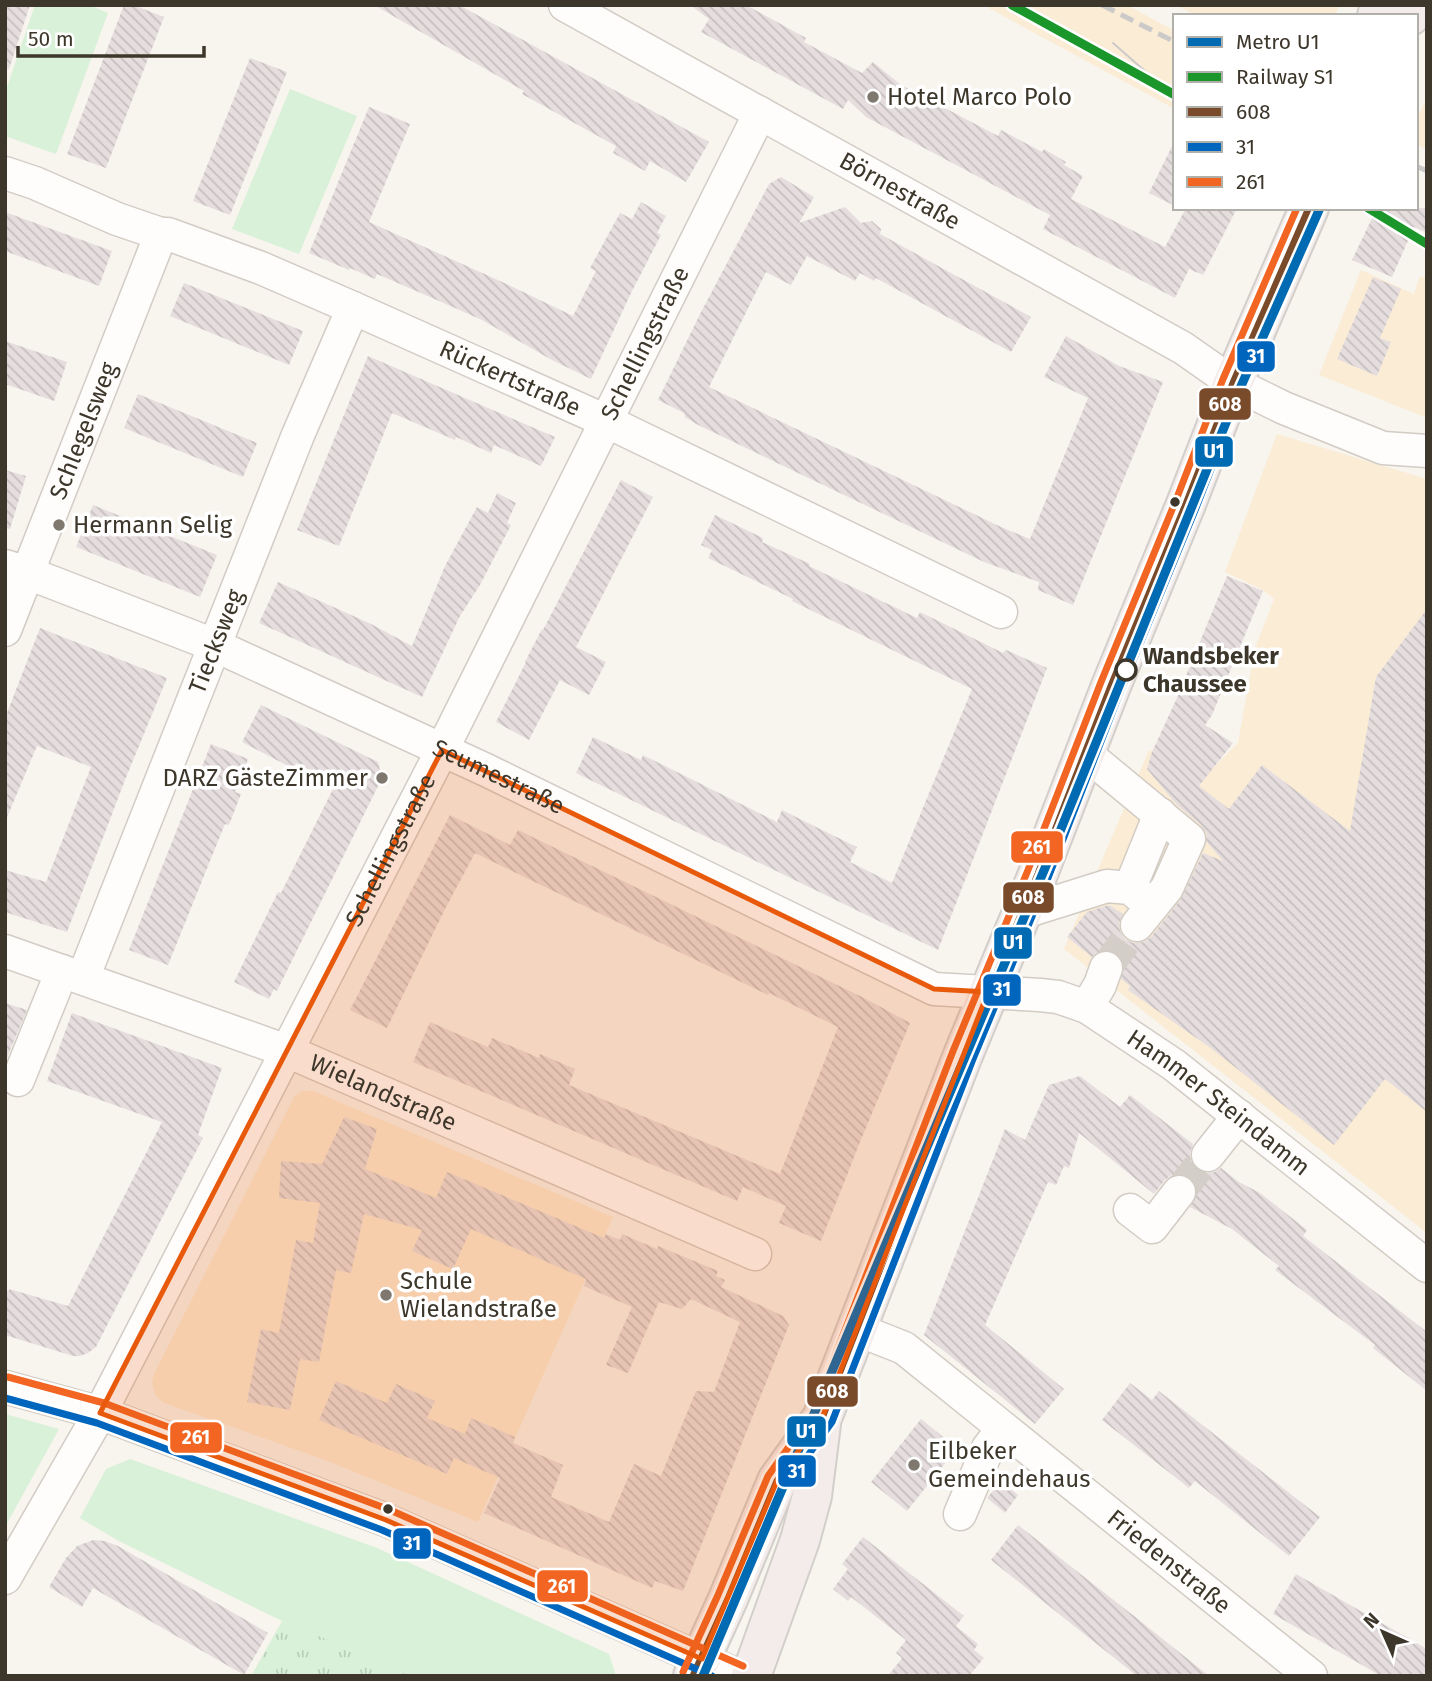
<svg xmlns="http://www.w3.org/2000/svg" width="1432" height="1681" font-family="'Fira Sans',sans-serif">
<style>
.built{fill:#fbecd5}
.grass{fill:#d8f1d8}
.park{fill:url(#park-tufts)}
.building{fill:url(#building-back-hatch)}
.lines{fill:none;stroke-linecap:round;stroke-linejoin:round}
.minor-tunnel{stroke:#d3cec7;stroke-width:32;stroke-dasharray:32 16;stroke-linecap:butt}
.minor-casing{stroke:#d2ccc4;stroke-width:35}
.major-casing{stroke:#d2cfca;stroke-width:42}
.minor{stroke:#fefdfc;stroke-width:32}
.major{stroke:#f4eceb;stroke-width:38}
.tram{stroke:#cccac9;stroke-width:2}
.rail{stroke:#cccac9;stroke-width:5;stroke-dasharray:14 7;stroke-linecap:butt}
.bus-1-casing{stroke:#fff;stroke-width:12}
.bus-2-casing{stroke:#fff;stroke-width:12}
.bus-3-casing{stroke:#fff;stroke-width:12}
.bus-1{stroke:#7a4b2a;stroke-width:7}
.bus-2{stroke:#0065bd;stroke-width:7}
.bus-3{stroke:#f26522;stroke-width:7}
.rail-1-casing{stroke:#fff;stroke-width:14}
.rail-1{stroke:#1a962b;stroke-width:9}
.metro-1-casing{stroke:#fff;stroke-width:14}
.metro-1{stroke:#006ab3;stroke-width:9}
.marked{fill:#e8590c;fill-opacity:0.2;stroke:#e8590c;stroke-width:5;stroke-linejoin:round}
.poi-dot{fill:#7e786f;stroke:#fff;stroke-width:2.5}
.bus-dot{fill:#3d362a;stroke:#fff;stroke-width:2.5}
.stop-dot{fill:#fff;stroke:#3d362a;stroke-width:3.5}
.labels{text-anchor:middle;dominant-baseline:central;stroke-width:7;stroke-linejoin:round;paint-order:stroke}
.poi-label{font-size:24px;fill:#3d362a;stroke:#fff;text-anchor:start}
.street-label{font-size:24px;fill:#3d362a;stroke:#fff}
.stop-label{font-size:24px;font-weight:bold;fill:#3d362a;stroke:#fff;text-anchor:start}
.line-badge{stroke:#fff;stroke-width:2.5}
.badge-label{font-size:19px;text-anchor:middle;font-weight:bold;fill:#fff}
</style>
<defs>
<pattern id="park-tufts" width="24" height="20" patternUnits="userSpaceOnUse" patternTransform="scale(1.75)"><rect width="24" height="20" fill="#d8f1d8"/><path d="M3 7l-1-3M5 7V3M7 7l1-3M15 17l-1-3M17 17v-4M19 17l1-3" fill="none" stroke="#bacfba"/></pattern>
<pattern id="building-back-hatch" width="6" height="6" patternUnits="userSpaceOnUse" patternTransform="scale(1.75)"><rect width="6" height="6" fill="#e6dede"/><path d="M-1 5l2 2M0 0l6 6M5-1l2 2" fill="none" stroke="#c6bfbf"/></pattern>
</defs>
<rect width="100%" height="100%" fill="#f8f4ee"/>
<g class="built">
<path d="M983 5H1127L1175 31V109Z"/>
<path d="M1176 5H1339L1335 16H1197Z"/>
<path d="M1427 98V150L1416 144V120Z"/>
<path d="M1361 270 1414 294 1420 276 1427 279V418L1319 375Z"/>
<path d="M1277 434 1427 479V1233L1064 949 1149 750 1201 780 1238 743 1255 648 1274 599 1263 590 1225 572Z"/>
<path d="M302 1091H313L613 1217 478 1522 325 1460 164 1403 155 1395 152 1382 154 1374 294 1097Z"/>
</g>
<g class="grass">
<path d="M35 5H89L108 13 56 154 5 136V93Z"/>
<path d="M290 89 357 116 299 254 232 229Z"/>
<path d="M5 1414 59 1429 5 1527Z"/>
<path d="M130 1459 377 1548 609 1654 616 1676H410L355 1651 282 1621 117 1540 80 1518 106 1469Z"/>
</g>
<path class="park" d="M282 1621 355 1651 410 1676H251Z"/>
<g class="building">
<path d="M5 5H30L9 69 5 68Z"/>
<path d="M124 5H133L164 17 106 168 67 154Z"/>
<path d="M374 5H459L709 142 686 182 650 161 645 171 613 153 616 146 522 94 524 91Z"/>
<path d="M690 5H746L806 38 804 42 862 73 873 62 901 85 998 136 1001 130 1042 152 1044 149 1066 162 1064 165 1083 176 1071 199 1165 247 1186 208H1237L1203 275 1189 269 1175 298 1043 229 1050 215 866 117 848 100 843 109 701 32 709 19Z"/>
<path d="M250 58 287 72 230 215 193 201Z"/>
<path d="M369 107 410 124 369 222 500 281 573 316 596 271 590 268 620 213 632 219 641 202 666 216 657 233 661 235 632 291 591 379 552 360 482 320 430 297 377 274 375 279 350 268 349 270 309 253Z"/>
<path d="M1175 140V206L1149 193Z"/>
<path d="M781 177 814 197 799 223 845 207 861 223 872 221 881 229 880 234 1031 317 1011 352 876 278 874 281 860 273 855 281 807 256 791 285 766 272 709 387 1001 527 1030 539 1088 398 1044 377 1066 336 1119 366 1163 382 1073 605 1038 590 1039 582 984 562 698 425 685 417 684 413 658 400 700 314 769 184Z"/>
<path d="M1372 208H1427V233L1414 227 1392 277 1352 260 1376 210Z"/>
<path d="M5 212 112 251 99 286 5 251Z"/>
<path d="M1373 277 1401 289 1380 338 1391 342 1377 376 1337 359Z"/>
<path d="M184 283 303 331 289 365 170 316Z"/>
<path d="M5 341 67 362 54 401 5 384Z"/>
<path d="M368 356 555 437 541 466 494 445 491 453 456 437 455 440 392 413 339 546 297 530Z"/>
<path d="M138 394 257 443 243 477 124 428Z"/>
<path d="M5 470 26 476 10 529 5 528Z"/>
<path d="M621 480 653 497 576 647 606 662 589 695 560 680 529 740 496 722 526 662H525L531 650 542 629 543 630Z"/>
<path d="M497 493 516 503 507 523 511 525 480 585 460 616 422 697 259 623 278 582 371 624 412 646 445 566 477 507 488 513Z"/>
<path d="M93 505 217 555 200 597 76 547Z"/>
<path d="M715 515 763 538 762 542 810 564 809 566 917 618 920 612 1003 653 1006 650 1047 668 938 950 576 773 593 737 641 760 643 755 777 822 782 810 822 830 857 847 850 862 892 883 972 689 792 601 793 599 708 558 712 550 701 545Z"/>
<path d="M1227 576 1263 591 1212 715 1205 725 1233 743 1199 786 1229 809 1262 765 1350 831 1376 677 1427 609V1112L1385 1079 1334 1145 1212 1049 1128 990 1130 986 1121 979 1124 965 1119 956 1111 951 1103 950 1095 954 1092 957 1067 937 1087 912 1109 905 1123 914 1119 923 1120 931 1125 939 1133 943 1144 942 1151 937 1181 899 1203 853 1223 861 1206 841 1207 834 1201 825 1177 805 1147 769 1152 752 1176 700Z"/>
<path d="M40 628 167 678 125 780 67 932 5 912V870L46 882 91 767 37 746 5 822V718Z"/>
<path d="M261 705 378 762 382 778 277 991 274 989 269 999 234 982 278 892 281 893 336 783 296 763 294 769 242 742Z"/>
<path d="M211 744 248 759 235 792 241 794 229 825 225 824 168 965 129 950Z"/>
<path d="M450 815 510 845 518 830 866 999 910 1023 860 1142 821 1241 779 1223 786 1206 743 1187 737 1201 413 1062 430 1022 488 1047 492 1038 539 1058 540 1054 575 1069 569 1085 780 1174 838 1027 769 993 768 995 475 853 445 909 387 1028 350 1010Z"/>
<path d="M5 1003 27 1010 5 1062Z"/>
<path d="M72 1013 222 1068 198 1135 203 1138 96 1347 88 1353 80 1356H73L5 1335V1290L9 1291V1289L68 1306 162 1122 47 1081Z"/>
<path d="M1080 1076 1120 1107 1130 1095 1193 1144 1190 1153 1191 1161 1196 1169 1206 1173 1214 1172 1221 1168 1239 1182 1260 1193 1307 1230 1303 1236 1427 1332V1391L1373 1348 1375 1345 1275 1270 1279 1266 1232 1229 1190 1207 1197 1194 1196 1184 1190 1177 1181 1174 1171 1175 1164 1181 1154 1194 1079 1133 1069 1168 1064 1166 1056 1185 1048 1182 985 1325 1064 1389 1035 1424 924 1335 1005 1129 1025 1140 1049 1085Z"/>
<path d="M344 1117 377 1129 365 1169 436 1198 447 1172 604 1238 606 1234 620 1240 622 1234 657 1249 658 1246 718 1271 716 1276 725 1280 721 1287 783 1316 789 1325 683 1591 655 1581 652 1588 484 1513 500 1478 454 1458 447 1474 319 1420 336 1381 387 1403 396 1384 435 1401 427 1418 465 1434 471 1418 515 1437 513 1443 563 1465 551 1497 609 1522 634 1464 661 1476 696 1391 714 1392 740 1322 691 1299 682 1309 659 1302 628 1373 606 1365 632 1307 584 1286 586 1279 471 1229 453 1269 412 1251 422 1230 364 1214 351 1273 336 1270 319 1362 300 1359 290 1410 247 1402 261 1329 279 1333 296 1240 313 1243 320 1203 279 1198 281 1161 322 1164Z"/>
<path d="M1130 1383 1152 1400 1159 1391 1320 1517 1289 1556 1195 1481 1189 1488 1102 1420Z"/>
<path d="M921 1419 957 1448 907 1511 871 1482Z"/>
<path d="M1001 1481 1018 1495 1005 1513 987 1498Z"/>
<path d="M1018 1525 1134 1616 1209 1676H1137L991 1560Z"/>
<path d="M863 1537 964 1616 956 1626 978 1644 974 1650 984 1658 969 1676H888L902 1658 896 1653 906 1640 851 1597 848 1601 833 1589 848 1569 842 1564Z"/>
<path d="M93 1540 105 1541 118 1546 268 1633 244 1675 93 1588 82 1607 49 1587 66 1558 77 1546Z"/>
<path d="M1296 1574 1427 1649V1676H1381L1273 1614Z"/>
</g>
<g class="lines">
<g class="minor-tunnel">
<path d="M1106 968 1137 925"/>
<path d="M1179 1192 1208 1155"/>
</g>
<g class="minor-casing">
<g id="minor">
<path id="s1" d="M565 5 1183 348 1233 383 1284 408 1383 448 1427 451"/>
<path id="s2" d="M5 173 35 183 117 219 161 234H168L261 268 353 308 606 421 1001 612"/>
<path id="s3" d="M5 566 28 573 214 645 486 770 934 989 1040 995 1058 997 1087 1007 1174 1065 1427 1266"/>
<path id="s4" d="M5 630 161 234"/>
<path d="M1085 753 1189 839 1167 888 1137 925"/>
<path d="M1130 888 1160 814"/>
<path d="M1021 913 1107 886 1130 888 1152 906"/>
<path id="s5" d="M5 951 287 1051 755 1254"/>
<path id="s6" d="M83 978 298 435 353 308"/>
<path d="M1087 1007 1100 985 1106 968"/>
<path d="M18 1080 62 971"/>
<path d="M1208 1155 1239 1116"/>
<path d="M1130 1210 1152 1227 1179 1192"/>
<path id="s7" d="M856 1329 904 1348 1311 1676"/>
<path d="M5 1387 100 1413 386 1520 739 1676"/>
<path d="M960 1514 988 1448 1003 1428"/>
<path id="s8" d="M5 1578 100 1413 435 764 760 113"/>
</g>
</g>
<g class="major-casing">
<g id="major">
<path d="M1377 16 1380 5"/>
<path d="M1410 16 1417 5"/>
<path d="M693 1676 728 1599 777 1481 822 1418 963 1055 1038 874 1111 686 1186 504 1233 383 1309 208"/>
<path d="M751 1676 800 1540 812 1496 821 1424"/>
</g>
</g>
<use href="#minor" class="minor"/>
<use href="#major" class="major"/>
<path class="tram" d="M1113 43 1170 93"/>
<g class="rail">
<path d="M1102 5 1175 42"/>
<path d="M1416 166 1427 171"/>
</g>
<g class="bus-1-casing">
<path id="bus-1" d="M693 1676 728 1599 777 1481 822 1418 963 1055 1038 874 1111 686 1186 504 1233 383 1309 208"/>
</g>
<g class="bus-2-casing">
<g id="bus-2">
<path d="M5 1398 97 1423 382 1530 712 1676"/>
<path d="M712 1663 786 1486 832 1422 973 1059 1048 878 1121 690 1196 508 1243 387 1319 212"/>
</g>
</g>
<g class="bus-3-casing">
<g id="bus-3">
<path d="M8 1377 104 1403 390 1510 743 1666"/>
<path d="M683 1672 718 1595 768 1476 813 1413 953 1051 1028 870 1101 682 1176 500 1223 379 1297 208"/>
</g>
</g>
<use href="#bus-1" class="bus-1"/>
<use href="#bus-2" class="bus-2"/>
<use href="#bus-3" class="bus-3"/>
<g class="rail-1-casing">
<g id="rail-1">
<path d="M1012 5 1175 95"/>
<path d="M1368 208 1427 244"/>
</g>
</g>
<use href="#rail-1" class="rail-1"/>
<g class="metro-1-casing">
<path id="metro-1" d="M703 1676 1048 861 1238 393 1320 208"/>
</g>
<use href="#metro-1" class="metro-1"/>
</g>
<path class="marked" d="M442 750 934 989 988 992 822 1418 777 1481 702 1659 386 1520 100 1413Z"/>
<g class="poi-dot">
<circle cx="873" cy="97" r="7"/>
<circle cx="59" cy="525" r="7"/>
<circle cx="382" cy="778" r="7"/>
<circle cx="386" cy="1295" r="7"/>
<circle cx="914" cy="1465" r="7"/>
</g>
<g class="bus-dot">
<circle cx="1175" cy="502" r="6"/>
<circle cx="388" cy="1509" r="6"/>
</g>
<circle class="stop-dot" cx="1126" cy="670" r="10"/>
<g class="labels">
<g class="poi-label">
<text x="887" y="97">Hotel Marco Polo</text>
<text x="73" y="525">Hermann Selig</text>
<text x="368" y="778" text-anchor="end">DARZ GästeZimmer</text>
<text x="400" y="1281">Schule<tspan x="400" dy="28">Wielandstraße</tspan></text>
<text x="928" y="1451">Eilbeker<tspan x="928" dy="28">Gemeindehaus</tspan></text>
</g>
<g class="street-label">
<text stroke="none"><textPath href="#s1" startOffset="383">Börnestraße</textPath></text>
<text stroke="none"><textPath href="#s8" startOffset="1391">Schellingstraße</textPath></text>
<text stroke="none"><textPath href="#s2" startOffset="546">Rückertstraße</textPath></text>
<text stroke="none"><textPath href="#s4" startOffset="214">Schlegelsweg</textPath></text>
<text stroke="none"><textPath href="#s6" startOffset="362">Tiecksweg</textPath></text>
<text stroke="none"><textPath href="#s3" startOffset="537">Seumestraße</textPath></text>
<text stroke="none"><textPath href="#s8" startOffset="824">Schellingstraße</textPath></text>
<text stroke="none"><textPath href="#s5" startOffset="404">Wielandstraße</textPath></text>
<text stroke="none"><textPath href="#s3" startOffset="1339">Hammer Steindamm</textPath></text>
<text stroke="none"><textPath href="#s7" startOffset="392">Friedenstraße</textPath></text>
</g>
<g class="stop-label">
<text x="1143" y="656">Wandsbeker<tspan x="1143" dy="28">Chaussee</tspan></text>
</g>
</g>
<g class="line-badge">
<rect x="1236" y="340" width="40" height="33" rx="7" fill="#0065bd"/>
<rect x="1198" y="387" width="54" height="34" rx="7" fill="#7a4b2a"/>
<rect x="1194" y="435" width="40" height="33" rx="7" fill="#006ab3"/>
<rect x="1010" y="830" width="54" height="34" rx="7" fill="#f26522"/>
<rect x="1002" y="881" width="53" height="33" rx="7" fill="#7a4b2a"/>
<rect x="993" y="926" width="40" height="34" rx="7" fill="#006ab3"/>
<rect x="982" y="973" width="40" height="34" rx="7" fill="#0065bd"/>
<rect x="806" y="1375" width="53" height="33" rx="7" fill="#7a4b2a"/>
<rect x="786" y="1415" width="41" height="33" rx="7" fill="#006ab3"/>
<rect x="169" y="1421" width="54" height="33" rx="7" fill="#f26522"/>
<rect x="777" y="1454" width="40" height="34" rx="7" fill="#0065bd"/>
<rect x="392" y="1527" width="40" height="33" rx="7" fill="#0065bd"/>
<rect x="536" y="1569" width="53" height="34" rx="7" fill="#f26522"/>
</g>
<g class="badge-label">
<text x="1256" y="363">31</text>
<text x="1225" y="411">608</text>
<text x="1214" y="458">U1</text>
<text x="1037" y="854">261</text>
<text x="1028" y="904">608</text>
<text x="1013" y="949">U1</text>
<text x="1002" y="996">31</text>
<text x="832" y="1398">608</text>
<text x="806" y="1438">U1</text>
<text x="196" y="1444">261</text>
<text x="797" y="1478">31</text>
<text x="412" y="1550">31</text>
<text x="562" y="1593">261</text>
</g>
<rect width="1432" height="1681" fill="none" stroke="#3d362a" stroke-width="14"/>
<rect x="1173" y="14" width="245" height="196" fill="#ffffff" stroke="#b1afaa" stroke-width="2"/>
<rect x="1187" y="37" width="35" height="10" fill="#006ab3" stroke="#b1afaa" stroke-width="2"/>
<text x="1236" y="49" font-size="21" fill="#3d362a">Metro U1</text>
<rect x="1187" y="72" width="35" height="10" fill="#1a962b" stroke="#b1afaa" stroke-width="2"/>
<text x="1236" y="84" font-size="21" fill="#3d362a">Railway S1</text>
<rect x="1187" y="107" width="35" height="10" fill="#7a4b2a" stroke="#b1afaa" stroke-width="2"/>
<text x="1236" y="119" font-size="21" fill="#3d362a">608</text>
<rect x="1187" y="142" width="35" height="10" fill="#0065bd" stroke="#b1afaa" stroke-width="2"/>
<text x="1236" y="154" font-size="21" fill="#3d362a">31</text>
<rect x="1187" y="177" width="35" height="10" fill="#f26522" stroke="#b1afaa" stroke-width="2"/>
<text x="1236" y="189" font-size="21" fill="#3d362a">261</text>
<g transform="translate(1383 1632) rotate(315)" stroke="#ffffff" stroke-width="5" paint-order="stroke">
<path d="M0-5L12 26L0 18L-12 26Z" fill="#3d362a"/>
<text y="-10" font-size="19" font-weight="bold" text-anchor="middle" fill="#3d362a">N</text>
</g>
<path d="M18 46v10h186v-10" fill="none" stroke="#3d362a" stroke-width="3.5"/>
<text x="28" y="46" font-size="21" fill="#3d362a" stroke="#ffffff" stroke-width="5" paint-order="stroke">50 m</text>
</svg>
